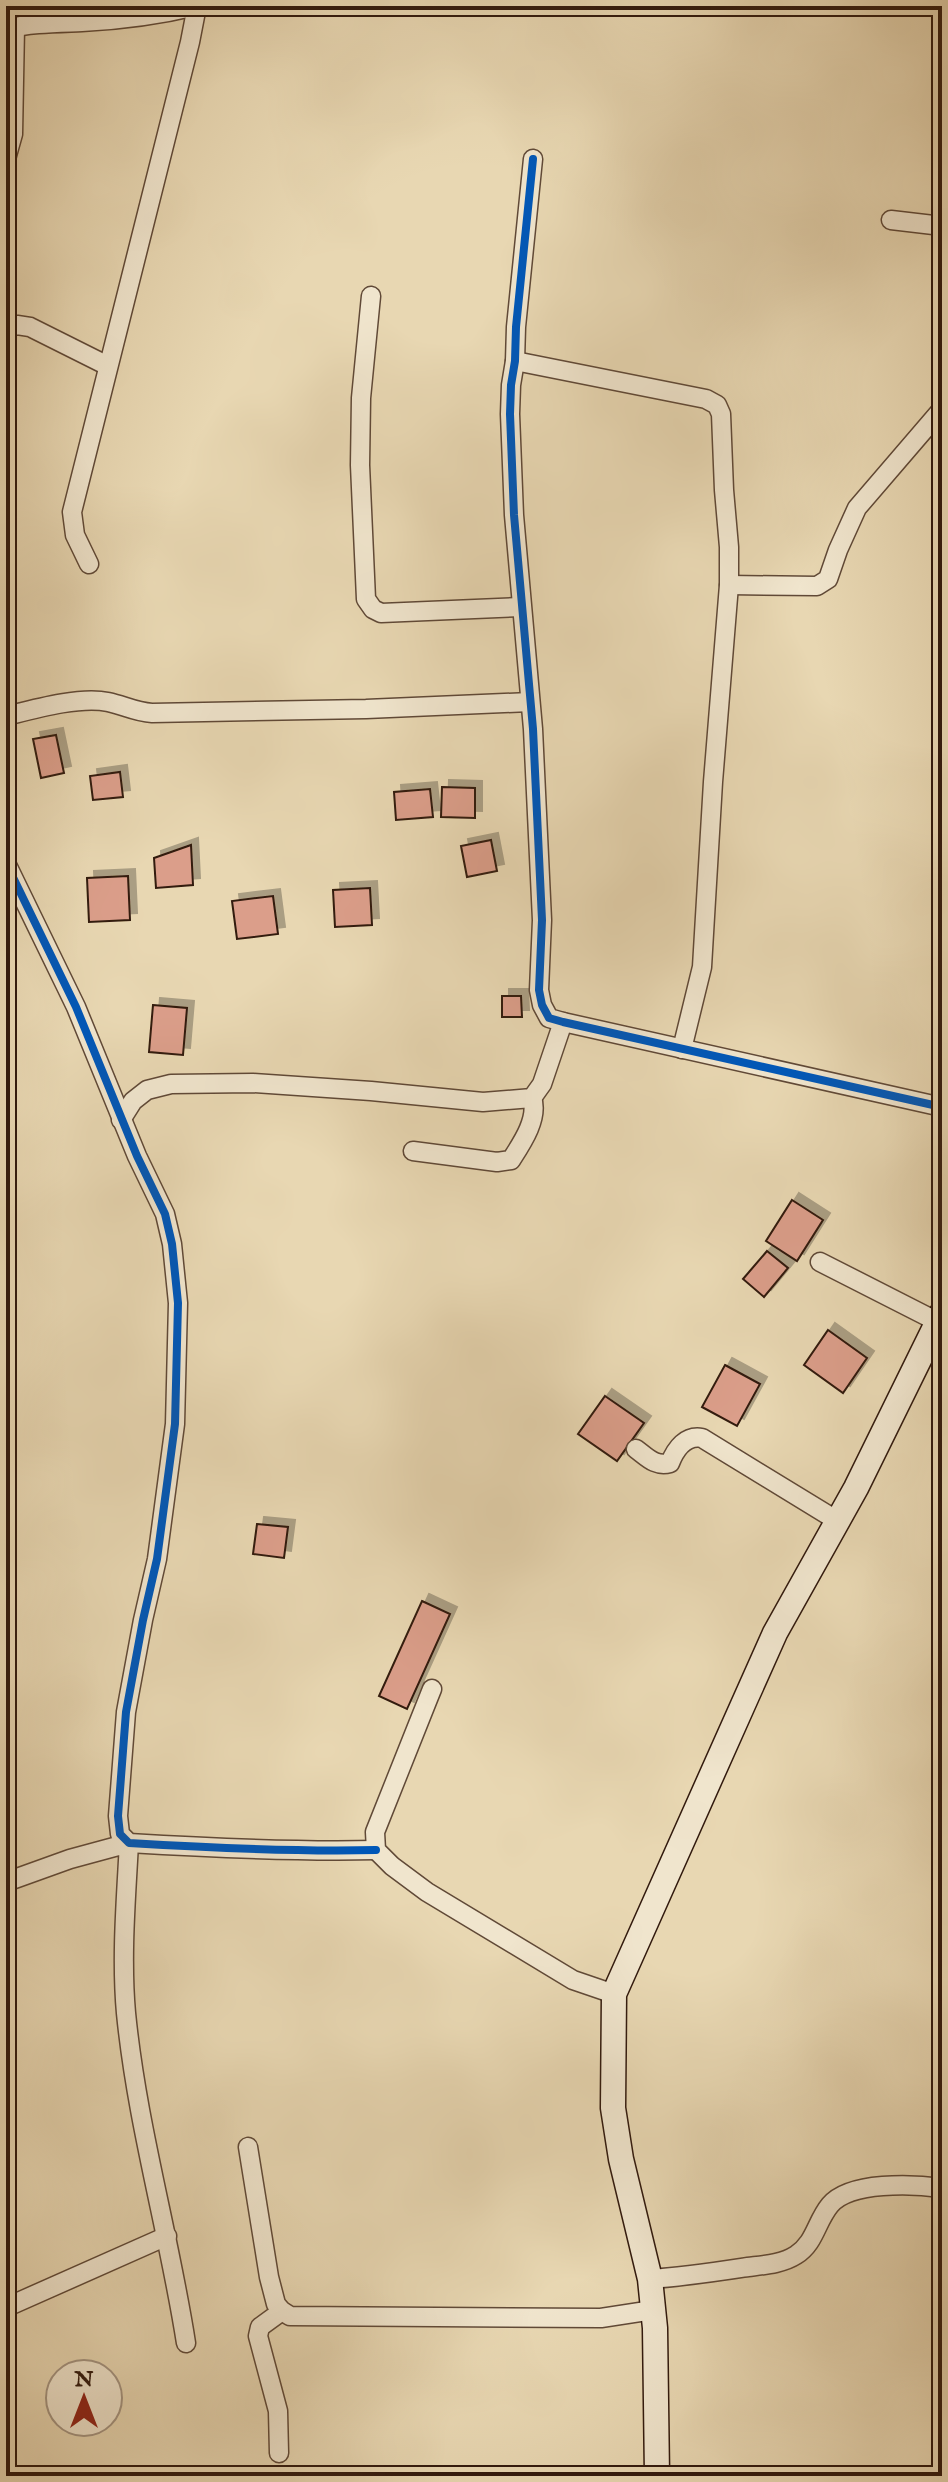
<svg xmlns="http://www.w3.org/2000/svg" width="948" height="2482" font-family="'IM FELL English',serif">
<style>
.building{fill:#db9e8a;stroke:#321a0e;stroke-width:2;filter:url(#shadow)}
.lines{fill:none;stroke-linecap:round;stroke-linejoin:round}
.street-casing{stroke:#604937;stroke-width:21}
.secondary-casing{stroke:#321a0e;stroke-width:27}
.street{stroke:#f0e5cd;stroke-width:18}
.secondary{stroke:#f0e5cd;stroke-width:24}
.cycleway-casing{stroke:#f0e5cd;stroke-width:13}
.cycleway{stroke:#0057b8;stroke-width:8}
</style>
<defs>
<filter id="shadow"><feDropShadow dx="7" dy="-7" stdDeviation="0" flood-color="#0004"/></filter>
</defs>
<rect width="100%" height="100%" fill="#e8d7b2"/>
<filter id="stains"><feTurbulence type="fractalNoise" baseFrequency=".0025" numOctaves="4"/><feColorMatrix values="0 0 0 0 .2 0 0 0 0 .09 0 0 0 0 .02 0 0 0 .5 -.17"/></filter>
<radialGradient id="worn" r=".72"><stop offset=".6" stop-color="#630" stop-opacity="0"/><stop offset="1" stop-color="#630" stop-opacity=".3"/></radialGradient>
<g class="building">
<path d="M56 735 64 773 41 778 33 739Z"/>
<path d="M120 772 123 797 93 800 90 776Z"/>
<path d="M442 787 475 788V818L441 817Z"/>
<path d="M430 789 433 817 396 820 394 792Z"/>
<path d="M491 840 497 871 467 877 461 846Z"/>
<path d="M191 845 193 885 156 888 154 858Z"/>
<path d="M128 876 130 920 89 922 87 878Z"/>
<path d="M370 888 372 925 335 927 333 890Z"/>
<path d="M273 896 278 934 237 939 232 901Z"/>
<path d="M502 996H521L522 1017H502Z"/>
<path d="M153 1005 187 1008 183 1055 149 1052Z"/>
<path d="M792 1200 823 1220 797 1261 766 1241Z"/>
<path d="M767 1251 788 1268 764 1297 743 1279Z"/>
<path d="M828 1330 867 1358 843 1393 804 1365Z"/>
<path d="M725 1365 760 1384 737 1426 702 1407Z"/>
<path d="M605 1396 644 1423 617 1461 578 1434Z"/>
<path d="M257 1524 288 1527 284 1558 253 1554Z"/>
<path d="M422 1601 450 1614 407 1709 379 1696Z"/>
</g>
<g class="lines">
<g class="street-casing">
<g id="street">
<path d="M6 29C31 23 57 23 82 22 121 20 159 15 196 6"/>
<path d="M6 159 13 134 15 27"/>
<path d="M533 159 516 327 515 361 511 385 510 414 514 515 533 729 542 920 539 990 542 1005 549 1018 563 1022 942 1107"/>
<path d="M891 220 942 226"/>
<path d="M371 296 361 398 360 465 366 599 373 609 381 613 521 607"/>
<path d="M6 329 17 325 30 327 108 366"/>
<path d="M515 361 706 399 717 405 721 414 724 490 729 547V585L713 782 702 967 682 1049"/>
<path d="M89 564 75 535 72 512 190 42 197 6"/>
<path d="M729 585 817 586 828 579 838 550 857 508 942 409"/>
<path d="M6 716C34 709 80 696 108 702 123 705 135 712 152 713L366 709 530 702"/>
<path d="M6 863 76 1007 137 1156 165 1214 172 1244 178 1303 175 1424 157 1559 143 1620 126 1712 118 1816 120 1834 129 1843C212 1848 294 1852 376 1850"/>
<path d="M121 1120 133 1101 147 1090 171 1084 253 1083 371 1091 483 1102 532 1098 542 1084 563 1022"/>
<path d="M413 1151 497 1162 511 1160C522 1143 539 1118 532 1098"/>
<path d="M820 1262 938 1322"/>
<path d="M636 1449C647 1457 655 1467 670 1463 676 1448 686 1435 702 1438L836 1520"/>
<path d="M432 1689 375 1832 376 1850 392 1866 427 1892 573 1980 614 1994"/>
<path d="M6 1882 70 1859 129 1843C126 1899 121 1957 126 2013 137 2125 169 2233 186 2343"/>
<path d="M248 2147 269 2277 276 2304 282 2311 290 2316 601 2318 653 2310"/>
<path d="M650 2279C683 2277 715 2272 748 2267 764 2265 782 2264 796 2255 815 2243 816 2222 830 2205 850 2181 913 2184 942 2188"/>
<path d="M7 2307 167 2236"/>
<path d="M279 2453 278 2411 258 2336 260 2327 282 2311"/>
</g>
</g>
<g class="secondary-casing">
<path id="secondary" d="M657 2476 655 2328 650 2279 621 2159 613 2108 614 1994 775 1633 856 1488 942 1313"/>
</g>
<use href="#street" class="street"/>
<use href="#secondary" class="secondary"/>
<g class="cycleway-casing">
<g id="cycleway">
<path d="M533 159 516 327 515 361 511 385 510 414 514 515 533 729 542 920 539 990 542 1005 549 1018 563 1022 942 1107"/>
<path d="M6 863 76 1007 137 1156 165 1214 172 1244 178 1303 175 1424 157 1559 143 1620 126 1712 118 1816 120 1834 129 1843C212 1848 294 1852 376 1850"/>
</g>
</g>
<use href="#cycleway" class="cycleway"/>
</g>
<rect width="948" height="2482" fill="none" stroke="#e8d7b2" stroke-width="32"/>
<rect x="8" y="8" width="932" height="2466" fill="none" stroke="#321a0e" stroke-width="4"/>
<rect x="16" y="16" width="916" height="2450" fill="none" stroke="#321a0e" stroke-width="2"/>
<g transform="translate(84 2398)"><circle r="38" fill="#f0e5cd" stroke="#a49481" stroke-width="2"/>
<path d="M0-6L14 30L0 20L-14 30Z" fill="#8f2418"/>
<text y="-12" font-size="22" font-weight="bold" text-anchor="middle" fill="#321a0e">N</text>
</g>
<rect width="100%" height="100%" filter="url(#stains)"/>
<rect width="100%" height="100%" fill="url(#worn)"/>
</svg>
